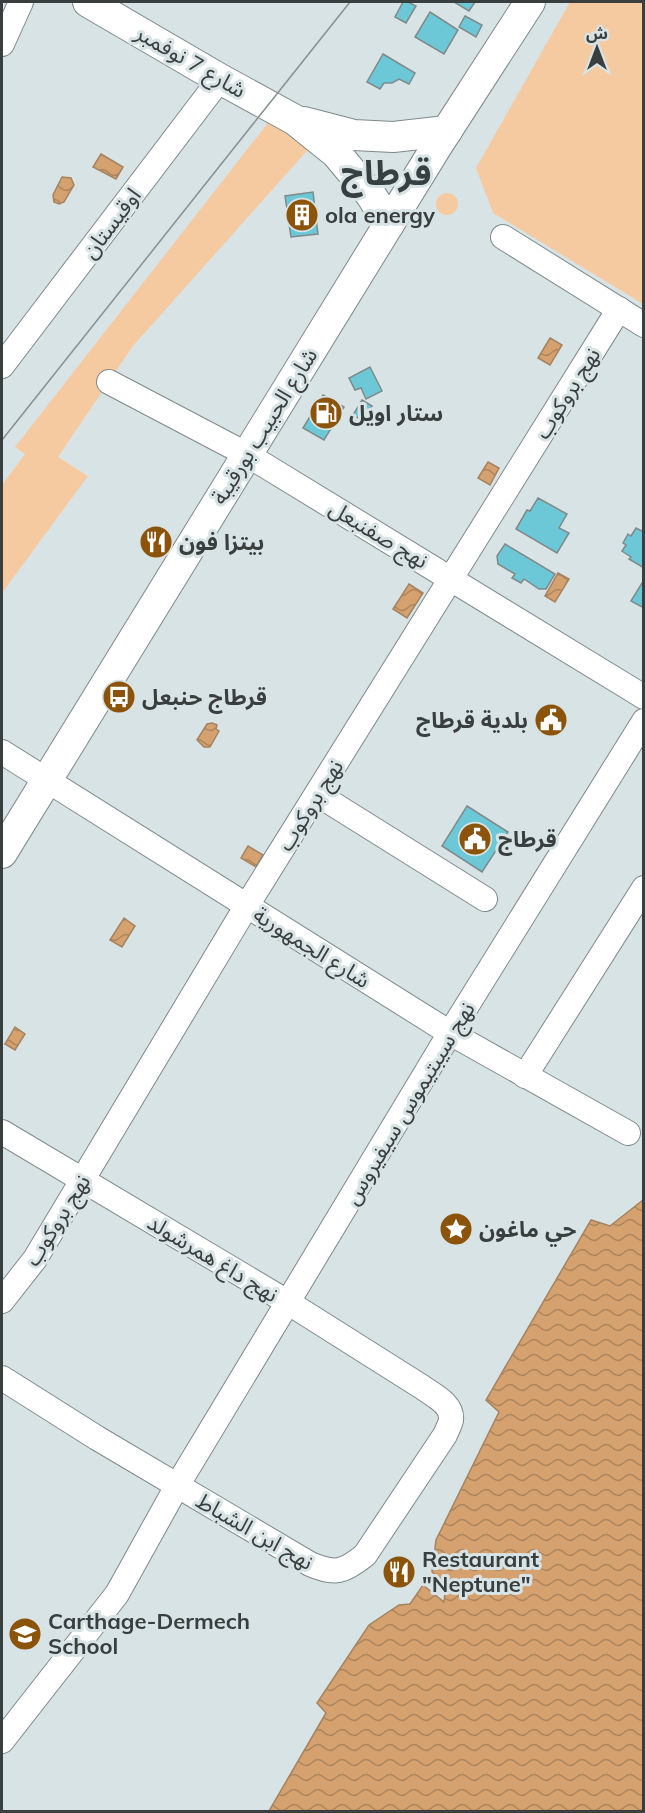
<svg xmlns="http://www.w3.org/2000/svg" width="645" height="1813" font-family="Mulish,'Noto Sans Arabic',sans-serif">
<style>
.grass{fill:#f6caa0}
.water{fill:url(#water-waves);stroke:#a68360;stroke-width:1.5}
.building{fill:#6cc7d6;stroke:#7f8a8b;stroke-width:1.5}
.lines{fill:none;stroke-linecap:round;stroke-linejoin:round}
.minor-casing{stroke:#7f898b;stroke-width:26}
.major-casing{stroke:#7f898b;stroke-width:32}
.minor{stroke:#fff;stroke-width:24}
.major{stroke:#fff;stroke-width:30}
.tram{stroke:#889091;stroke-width:1.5}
.labels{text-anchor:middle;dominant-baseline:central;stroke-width:6;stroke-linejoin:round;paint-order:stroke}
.street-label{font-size:22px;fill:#393e3e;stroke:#d8e3e5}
.poi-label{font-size:22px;font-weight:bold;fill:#393e3e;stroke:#d8e3e5;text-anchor:start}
.town-label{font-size:34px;font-weight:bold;fill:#363f41;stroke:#d8e3e5}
</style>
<defs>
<pattern id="water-waves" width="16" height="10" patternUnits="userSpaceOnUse" patternTransform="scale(1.5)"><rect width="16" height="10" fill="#d4a16f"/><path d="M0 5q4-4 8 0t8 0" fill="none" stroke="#ad855d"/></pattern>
</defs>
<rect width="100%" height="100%" fill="#d8e3e5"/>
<g class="grass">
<path d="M570 2H643V304L493 213 476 168Z"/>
<path d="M274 115 313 144 133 346 58 457 88 476 2 593V485L25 454 15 447Z"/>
<circle cx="447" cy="204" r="11"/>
</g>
<g class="water">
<path d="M101 154 123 167 116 179 93 167Z"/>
<path d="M62 177 71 178 74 185 64 202 59 204 54 202 53 195Z"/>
<path d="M550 338 562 345 550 365 538 358Z"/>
<path d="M488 462 499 468 490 485 478 478Z"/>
<path d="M558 573 569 579 555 602 545 596Z"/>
<path d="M409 584 423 593 407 618 393 609Z"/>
<path d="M212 723 217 725 216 729 219 731 210 747H204L197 740 207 724Z"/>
<path d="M248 846 263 855 256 867 241 858Z"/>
<path d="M124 918 135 926 122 947 110 940Z"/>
<path d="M15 1027 25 1034 15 1050 5 1044Z"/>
<path d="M643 1200V1811H269L326 1713 317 1703 369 1625 399 1605 410 1604 423 1585 444 1602 446 1584 432 1572 436 1540 499 1412 486 1400 591 1220 610 1226Z"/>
</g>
<g class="building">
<path d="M403 2H408L416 6 406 23 395 17Z"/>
<path d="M454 2H475L469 11Z"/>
<path d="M430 12 458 30 444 54 415 37Z"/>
<path d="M465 16 482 25 476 37 459 27Z"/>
<path d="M383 54 415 73 409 84 399 79 392 83H384L380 89 367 82Z"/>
<path d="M313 192 318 234 291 237 285 196Z"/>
<path d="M370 367 382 391 366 399 361 388 355 390 349 378Z"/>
<path d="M323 395 344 407 324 440 303 428Z"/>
<path d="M362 400 372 406 363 421 353 415Z"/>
<path d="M538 498 567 514 559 528 569 533 557 553 516 529 527 510 530 511Z"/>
<path d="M636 528 644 532V568L629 559 631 557 622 551 626 545 623 543 628 534 631 536Z"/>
<path d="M505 544 555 574 546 589H539L524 579 521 583 512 578 515 574 498 564 497 556Z"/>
<path d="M644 580V608L631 601Z"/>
<path d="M467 806 508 832 482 872 442 846Z"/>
</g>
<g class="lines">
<g class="minor-casing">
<g id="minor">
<path d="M2 44 21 2"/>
<path d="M503 237 644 325"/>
<path d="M2 366 220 79"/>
<path d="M109 382 246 454 644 697"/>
<path d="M2 752 450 1033 628 1133"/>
<path d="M317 794 485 899"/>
<path d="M525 1076 644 888"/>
<path d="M2 1132 289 1303 422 1387C433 1395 453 1404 451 1420 450 1425 447 1430 445 1435L365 1555C344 1572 335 1575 310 1564L97 1438 2 1378"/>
<path d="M2 1301 35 1259 246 907 619 309"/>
<path d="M2 1741 117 1594 177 1486 450 1033 644 721"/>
</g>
</g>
<g class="major-casing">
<g id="major">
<path d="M88 2 220 79 295 120 336 153 371 195 389 224"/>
<path d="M304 122 354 135 393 137 447 131"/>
<path d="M2 853 437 146 530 2"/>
</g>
</g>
<use href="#minor" class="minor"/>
<use href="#major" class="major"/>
<path class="tram" d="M2 440 350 2"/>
</g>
<defs>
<g id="building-disc" transform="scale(1.725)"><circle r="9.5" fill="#8c540a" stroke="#d8e3e5"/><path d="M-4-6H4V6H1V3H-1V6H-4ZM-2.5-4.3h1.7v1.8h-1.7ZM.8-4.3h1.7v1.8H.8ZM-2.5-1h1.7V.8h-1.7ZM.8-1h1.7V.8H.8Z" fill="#fff"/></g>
<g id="fuel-disc" transform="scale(1.725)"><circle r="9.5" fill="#8c540a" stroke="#d8e3e5"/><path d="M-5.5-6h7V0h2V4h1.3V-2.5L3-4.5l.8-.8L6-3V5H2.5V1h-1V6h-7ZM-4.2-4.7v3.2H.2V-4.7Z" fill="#fff"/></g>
<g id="restaurant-disc" transform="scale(1.725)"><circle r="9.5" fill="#8c540a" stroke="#d8e3e5"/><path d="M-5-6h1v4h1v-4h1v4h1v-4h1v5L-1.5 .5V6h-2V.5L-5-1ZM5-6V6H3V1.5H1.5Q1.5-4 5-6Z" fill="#fff"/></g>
<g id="bus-disc" transform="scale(1.725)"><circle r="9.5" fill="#8c540a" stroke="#d8e3e5"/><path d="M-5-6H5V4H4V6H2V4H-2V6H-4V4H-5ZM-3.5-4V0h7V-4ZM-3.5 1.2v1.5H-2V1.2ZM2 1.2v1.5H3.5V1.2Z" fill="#fff"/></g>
<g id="civic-disc" transform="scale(1.725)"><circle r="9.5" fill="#8c540a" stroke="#d8e3e5"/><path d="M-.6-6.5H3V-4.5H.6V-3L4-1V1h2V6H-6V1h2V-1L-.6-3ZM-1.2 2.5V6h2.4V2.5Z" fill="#fff"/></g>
<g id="sight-disc" transform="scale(1.725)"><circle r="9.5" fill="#8c540a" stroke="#d8e3e5"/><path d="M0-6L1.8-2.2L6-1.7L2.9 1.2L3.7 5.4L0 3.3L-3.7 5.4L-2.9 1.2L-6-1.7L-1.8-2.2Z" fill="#fff"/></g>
<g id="school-disc" transform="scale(1.725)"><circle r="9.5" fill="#8c540a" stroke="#d8e3e5"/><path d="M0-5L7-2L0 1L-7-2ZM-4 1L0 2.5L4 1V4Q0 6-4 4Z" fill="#fff"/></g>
</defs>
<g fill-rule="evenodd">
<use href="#building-disc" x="302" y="215"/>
<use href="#fuel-disc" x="326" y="413"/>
<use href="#restaurant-disc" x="156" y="542"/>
<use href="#bus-disc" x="119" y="697"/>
<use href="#civic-disc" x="551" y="720"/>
<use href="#civic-disc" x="475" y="839"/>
<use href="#sight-disc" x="456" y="1229"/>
<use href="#restaurant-disc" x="399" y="1572"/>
<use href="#school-disc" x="25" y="1634"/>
</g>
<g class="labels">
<g class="street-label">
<text transform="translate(191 61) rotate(30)">شارع 7 نوفمبر</text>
<text transform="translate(111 223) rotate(-53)">اوقيستان</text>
<text transform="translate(567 393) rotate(-58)">نهج بروكوب</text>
<text transform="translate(264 426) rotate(-58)">شارع الحبيب بورقيبة</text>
<text transform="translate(379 534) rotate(31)">نهج صفنبعل</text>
<text transform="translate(310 805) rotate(-58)">نهج بروكوب</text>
<text transform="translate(312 947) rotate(32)">شارع الجمهورية</text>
<text transform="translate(409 1103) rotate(-59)">نهج سيبتيموس سيفيروس</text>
<text transform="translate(57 1220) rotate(-58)">نهج بروكوب</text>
<text transform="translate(213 1258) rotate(31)">نهج داغ همرشولد</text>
<text transform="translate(255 1531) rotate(30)">نهج ابن الشباط</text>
</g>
<g class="poi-label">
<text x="325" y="215">ola energy</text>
<text x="349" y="413">ستار اويل</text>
<text x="179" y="542">بيتزا فون</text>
<text x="142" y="697">قرطاج حنبعل</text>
<text x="528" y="720" text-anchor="end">بلدية قرطاج</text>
<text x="498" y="839">قرطاج</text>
<text x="479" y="1229">حي ماغون</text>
<text x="422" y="1559">Restaurant<tspan x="422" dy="25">"Neptune"</tspan></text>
<text x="48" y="1621">Carthage-Dermech<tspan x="48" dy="25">School</tspan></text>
</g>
<g class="town-label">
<text x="386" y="172">قرطاج</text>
</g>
</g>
<rect width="645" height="1813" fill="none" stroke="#393e3e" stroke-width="6"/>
<g transform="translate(597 48)" stroke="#d8e3e5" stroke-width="4.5" paint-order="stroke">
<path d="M0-4.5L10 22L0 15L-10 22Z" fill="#393e3e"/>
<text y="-9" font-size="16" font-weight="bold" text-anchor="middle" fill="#393e3e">ش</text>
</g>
</svg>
